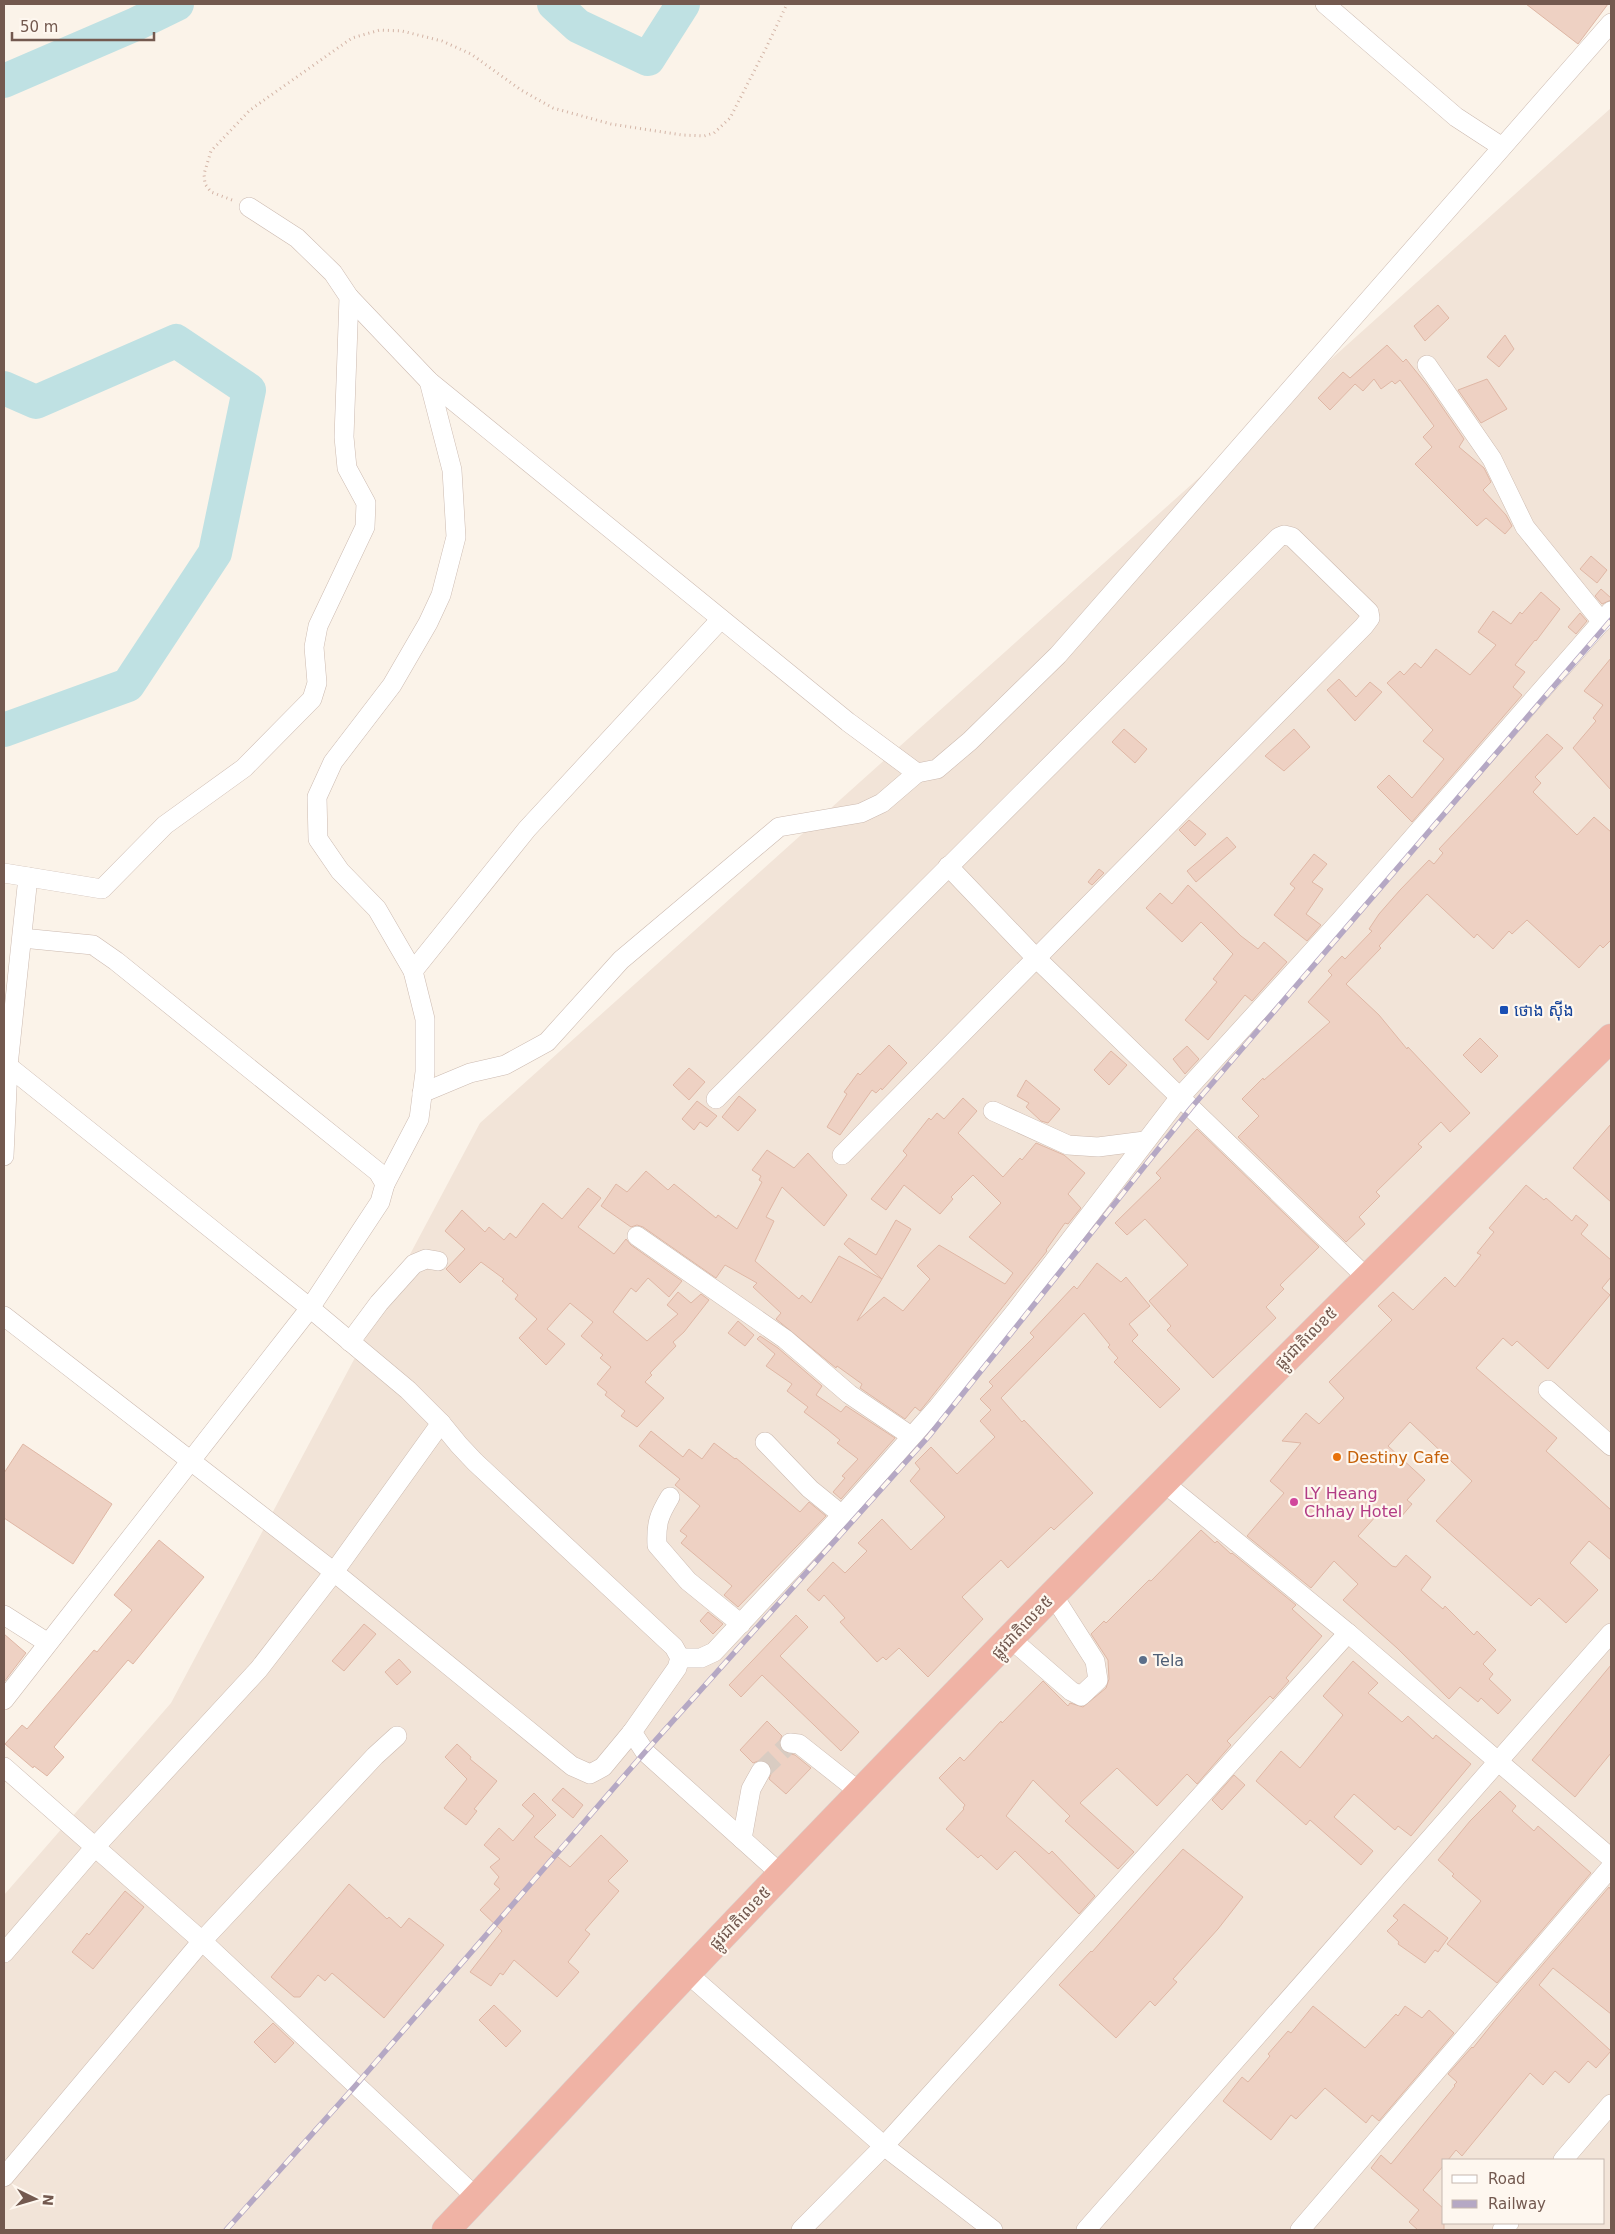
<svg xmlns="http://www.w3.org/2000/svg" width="1615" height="2234" font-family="'DejaVu Sans','Noto Sans Khmer',sans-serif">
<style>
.residential{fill:#f2e4d8;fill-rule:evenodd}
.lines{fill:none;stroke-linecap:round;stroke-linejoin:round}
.river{stroke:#bfe1e3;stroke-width:34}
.building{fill:#eed1c3;stroke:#dfb7a5}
.minor-tunnel{stroke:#d9ccc2;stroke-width:19;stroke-dasharray:19 9;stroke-linecap:butt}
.minor-casing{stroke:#ccbab0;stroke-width:20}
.highway-casing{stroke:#d8d1ce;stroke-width:29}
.path{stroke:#d3b4a6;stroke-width:3;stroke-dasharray:1 4;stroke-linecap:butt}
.minor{stroke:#fff;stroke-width:19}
.highway{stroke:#f0b3a5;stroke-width:28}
.rail-casing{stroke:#b5a8c4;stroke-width:5.5}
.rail{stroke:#fef7ef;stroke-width:4;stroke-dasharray:11;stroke-linecap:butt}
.transit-dot{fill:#1a4fb4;stroke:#fef7ef;stroke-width:2}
.food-dot{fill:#e8710a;stroke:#fef7ef;stroke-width:2}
.hotel-dot{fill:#d1479c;stroke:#fef7ef;stroke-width:2}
.service-dot{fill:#5c6f8a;stroke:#fef7ef;stroke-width:2}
.labels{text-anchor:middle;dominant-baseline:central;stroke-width:4.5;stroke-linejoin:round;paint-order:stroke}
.transit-label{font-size:16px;fill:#164399;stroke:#fef7ef;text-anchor:start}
.street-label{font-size:16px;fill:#73594f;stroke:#fef7ef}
.food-label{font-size:16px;fill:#c56008;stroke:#fef7ef;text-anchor:start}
.hotel-label{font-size:16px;fill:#b23c85;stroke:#fef7ef;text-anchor:start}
.service-label{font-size:16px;fill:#4e5e75;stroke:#fef7ef;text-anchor:start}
</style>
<rect width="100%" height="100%" fill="#fbf3e9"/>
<path class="residential" d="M1611 108V2230H4V1895L171 1703 480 1123ZM1444 2160H1604V2223H1444Z"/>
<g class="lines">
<g class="river">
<path d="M554 4 578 26 648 59 683 4"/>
<path d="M4 81 136 24 177 4"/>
<path d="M4 388 36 402 176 341 249 390 215 553 128 685 4 730"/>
</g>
</g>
<g class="building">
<path d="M1526 4H1608L1578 44Z"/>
<path d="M1438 305 1449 318 1425 341 1414 326Z"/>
<path d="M1505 335 1514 349 1499 367 1487 357Z"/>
<path d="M1387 345 1403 362 1406 359 1427 385 1464 439 1459 447 1484 468 1491 482 1483 490 1506 515 1512 526 1505 534 1486 518 1477 526 1415 464 1432 447 1423 437 1434 426 1400 380 1395 384 1392 381 1381 389 1374 379 1363 391 1355 384 1330 410 1318 398 1343 372 1350 378Z"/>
<path d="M1487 379 1507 409 1481 423 1458 390Z"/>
<path d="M1591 556 1607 570 1597 583 1580 569Z"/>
<path d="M1601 589 1611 598V600L1602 604 1595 596Z"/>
<path d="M1541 592 1560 609 1536 641 1535 640 1515 665 1525 672 1513 687 1522 695 1412 822 1377 787 1389 775 1412 798 1444 759 1423 741 1433 730 1387 683 1400 671 1404 675 1415 663 1421 668 1436 649 1470 675 1496 645 1478 632 1493 611 1511 624 1520 612 1522 614Z"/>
<path d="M1580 613 1587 621 1576 634 1568 627Z"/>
<path d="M1611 658V790L1573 748 1596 721 1593 718 1603 705 1584 691Z"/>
<path d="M1339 679 1356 697 1370 682 1382 692 1355 721 1327 690Z"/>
<path d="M1124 729 1147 749 1135 763 1112 742Z"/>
<path d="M1294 729 1310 747 1284 771 1265 756Z"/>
<path d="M1547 734 1563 748 1535 777 1541 783 1533 792 1577 835 1594 817 1611 832V940L1603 948 1600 945 1579 968 1527 920 1512 934 1509 931 1493 949 1477 934 1474 938 1427 894 1379 946 1381 948 1346 984 1379 1015 1407 1049 1408 1047 1470 1113 1450 1132 1441 1122 1418 1144 1422 1147 1376 1192 1380 1196 1359 1217 1365 1224 1346 1242 1238 1137 1259 1116 1242 1099 1263 1078 1264 1080 1330 1022 1308 1002 1332 975 1328 971 1342 956 1345 959 1372 931 1369 929 1379 914 1400 890 1429 860 1434 864 1443 853 1439 849Z"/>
<path d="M1189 820 1206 834 1195 846 1179 830Z"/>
<path d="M1227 837 1236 847 1196 882 1187 871Z"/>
<path d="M1314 854 1327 864 1312 882 1323 889 1306 914 1321 925 1307 941 1274 915 1295 888 1290 884Z"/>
<path d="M1099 869 1104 873 1092 885 1088 882Z"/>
<path d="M1188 885 1241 936 1258 949 1264 942 1287 962 1252 1001 1245 995 1208 1040 1185 1020 1217 982 1213 979 1233 954 1201 922 1182 942 1146 908 1160 893 1172 904Z"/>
<path d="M1480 1038 1498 1056 1481 1073 1463 1055Z"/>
<path d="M889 1045 907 1063 882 1090 881 1088 876 1093 872 1090 840 1135 827 1127 847 1094 844 1092 858 1073 860 1075Z"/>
<path d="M1187 1046 1199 1059 1185 1074 1173 1059Z"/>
<path d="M1111 1051 1127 1065 1109 1085 1094 1070Z"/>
<path d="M689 1068 705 1082 689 1100 673 1085Z"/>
<path d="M1026 1080 1060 1109 1048 1123 1041 1121 1026 1107 1029 1103 1017 1096Z"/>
<path d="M739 1096 756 1110 738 1131 722 1117Z"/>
<path d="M963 1098 977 1111 958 1133 1003 1177 1020 1158 1022 1160 1036 1143 1064 1155 1085 1173 1068 1194 1081 1208 1068 1224 1065 1223 1046 1250 1047 1251 929 1400 920 1411 915 1407 905 1419 860 1388 862 1384 837 1366 836 1368 776 1319 781 1313 753 1287 757 1283 725 1265 716 1278 643 1227 637 1225 631 1227 601 1206 616 1184 627 1192 646 1171 668 1190 674 1184 716 1218 718 1215 737 1229 762 1182 759 1180 761 1176 752 1170 767 1150 794 1168 808 1153 847 1195 824 1226 782 1187 766 1217 774 1221 755 1261 799 1299 802 1295 811 1303 839 1256 882 1279 857 1321 884 1297 903 1311 930 1279 917 1266 939 1245 1005 1284 1013 1273 969 1237 1001 1203 973 1175 951 1197 953 1199 940 1214 904 1185 886 1210 871 1199 907 1155 903 1151 929 1118 931 1120 937 1113 944 1119Z"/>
<path d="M697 1101 717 1116 707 1127 700 1122 694 1130 682 1119Z"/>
<path d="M1611 1124V1202L1573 1168Z"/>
<path d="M1197 1129 1319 1247 1280 1285 1284 1289 1266 1307 1276 1318 1213 1378 1167 1330 1171 1326 1149 1301 1188 1265 1145 1219 1127 1235 1115 1223 1161 1178 1156 1173Z"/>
<path d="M1526 1185 1544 1200 1546 1198 1572 1221 1576 1215 1588 1225 1581 1234 1611 1260V1277L1602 1288 1610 1295 1548 1369 1517 1341 1512 1346 1503 1338 1476 1368 1557 1438 1546 1451 1611 1510V1560L1589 1541 1570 1563 1598 1590 1566 1623 1539 1598 1531 1606 1436 1521 1472 1481 1410 1422 1388 1446 1425 1480 1407 1500 1412 1504 1401 1517 1386 1505 1358 1536 1392 1566 1396 1567 1406 1555 1431 1577 1421 1590 1443 1609 1445 1606 1474 1635 1477 1631 1496 1650 1483 1664 1493 1674 1489 1679 1511 1700 1498 1714 1481 1698 1478 1702 1460 1687 1449 1699 1397 1648 1343 1600 1358 1584 1334 1561 1311 1588 1247 1536 1284 1493 1270 1481 1301 1443 1282 1441 1306 1413 1319 1424 1344 1398 1329 1382 1392 1320 1378 1306 1393 1292 1413 1310 1445 1277 1455 1287 1481 1255 1477 1253 1494 1232 1489 1228Z"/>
<path d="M588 1188 601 1198 578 1227 614 1254 626 1239 631 1245 682 1281 669 1297 648 1278 636 1292 631 1288 613 1312 647 1341 678 1314 667 1305 678 1292 691 1303 701 1294 709 1300 684 1332 673 1342 676 1346 650 1373 652 1375 645 1382 664 1398 637 1427 621 1416 625 1411 605 1395 607 1392 597 1384 611 1367 600 1358 603 1355 581 1336 593 1322 570 1303 547 1329 565 1344 546 1365 519 1338 537 1319 515 1299 518 1295 502 1281 504 1279 481 1262 460 1283 446 1269 465 1249 445 1231 462 1210 485 1232 489 1227 504 1240 510 1233 516 1238 543 1203 562 1219Z"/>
<path d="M896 1220 911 1229 882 1279 844 1244 849 1238 876 1255Z"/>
<path d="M1097 1263 1121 1282 1126 1277 1150 1306 1129 1324 1138 1335 1132 1341 1180 1389 1160 1408 1114 1362 1118 1358 1108 1347 1110 1345 1084 1313 1001 1398 1022 1422 1024 1420 1093 1493 1054 1530 1051 1527 1008 1568 1001 1560 962 1597 983 1619 928 1677 899 1648 886 1660 883 1657 877 1662 840 1622 845 1618 824 1595 819 1601 807 1590 833 1562 845 1573 867 1551 858 1543 882 1519 911 1550 945 1517 910 1481 920 1469 915 1463 931 1447 957 1474 995 1437 980 1421 991 1410 980 1399 993 1386 989 1382 1034 1337 1030 1333 1074 1286 1077 1289Z"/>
<path d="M738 1321 754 1335 745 1346 728 1333Z"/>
<path d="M760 1336 778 1348 822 1386 816 1395 841 1412 846 1406 895 1438 841 1499 833 1492 845 1478 842 1476 858 1459 837 1443 840 1440 828 1430 804 1412 808 1407 787 1391 792 1384 766 1366 775 1354 757 1339Z"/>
<path d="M651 1431 683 1457 689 1449 702 1459 714 1443 735 1459 736 1458 800 1512 809 1502 826 1516 738 1607 724 1595 732 1586 681 1543 687 1536 680 1531 700 1506 675 1485 680 1479 639 1446Z"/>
<path d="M23 1444 112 1504 73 1564 4 1518V1473Z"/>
<path d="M1201 1530 1215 1543 1217 1541 1231 1554 1232 1553 1296 1605 1292 1609 1322 1636 1286 1678 1289 1681 1273 1699 1270 1696 1227 1741 1231 1745 1197 1784 1187 1774 1157 1806 1117 1768 1080 1803 1134 1852 1118 1869 1065 1821 1070 1816 1033 1780 1006 1816 1049 1854 1052 1851 1095 1896 1079 1914 1015 1851 997 1870 981 1855 978 1858 946 1829 964 1809 963 1808 965 1805 939 1778 960 1757 964 1761 1001 1721 1002 1723 1043 1681 1068 1706 1070 1703 1083 1707 1106 1688 1109 1679 1108 1660 1091 1634 1104 1621 1106 1623 1149 1580 1151 1581Z"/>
<path d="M159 1540 204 1577 133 1664 128 1660 54 1747 64 1757 47 1776 34 1766 33 1768 5 1744 22 1725 27 1729 94 1650 97 1652 132 1610 114 1595Z"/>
<path d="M708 1612 723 1624 713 1634 700 1621Z"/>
<path d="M796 1615 808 1627 780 1656 859 1732 841 1751 762 1675 741 1697 729 1685Z"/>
<path d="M364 1624 376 1634 344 1671 332 1661Z"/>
<path d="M4 1634 26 1653 4 1682Z"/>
<path d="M399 1659 411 1672 397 1685 385 1672Z"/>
<path d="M1353 1661 1378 1683 1368 1693 1402 1722 1408 1716 1433 1739 1436 1735 1471 1764 1411 1836 1398 1826 1395 1830 1354 1794 1334 1817 1373 1851 1361 1865 1310 1820 1306 1825 1256 1781 1281 1751 1300 1768 1343 1715 1323 1696Z"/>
<path d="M1611 1665V1753L1575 1797 1532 1760Z"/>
<path d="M767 1721 782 1736 779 1742 783 1752 795 1755 811 1768 786 1794 769 1779 772 1771 770 1765 761 1760 753 1763 740 1750Z"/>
<path d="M457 1744 471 1757 470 1759 497 1781 474 1809 477 1811 466 1825 444 1808 467 1779 445 1757Z"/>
<path d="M1234 1775 1245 1785 1222 1810 1212 1800Z"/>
<path d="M563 1788 583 1805 573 1818 552 1800Z"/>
<path d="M1500 1791 1516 1806 1512 1811 1534 1831 1538 1826 1591 1873 1497 1983 1447 1944 1481 1901 1452 1876 1454 1874 1438 1860 1470 1821Z"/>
<path d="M534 1793 556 1815 534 1837 570 1867 601 1835 628 1861 608 1881 619 1891 585 1930 590 1934 568 1962 579 1972 557 1997 514 1960 503 1975 500 1973 491 1986 470 1972 502 1931 480 1910 500 1889 494 1884 499 1877 490 1867 500 1859 484 1845 499 1828 513 1841 534 1816 522 1805Z"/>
<path d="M1183 1849 1243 1897 1218 1929 1173 1979 1177 1982 1155 2006 1150 2001 1116 2038 1059 1985 1091 1951 1092 1952Z"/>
<path d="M349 1884 387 1919 389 1917 401 1928 409 1918 444 1945 384 2018 332 1973 325 1981 318 1975 300 1997H294L271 1977Z"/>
<path d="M1609 1887 1611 1890V2014L1553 1968 1539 1985 1611 2051 1596 2068 1588 2061 1569 2083 1555 2071 1543 2085 1530 2073 1462 2156 1456 2150 1448 2160H1444V2165L1423 2190 1444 2209V2230H1418L1409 2222 1419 2210 1371 2168 1381 2155 1391 2164 1455 2086 1454 2085 1457 2082 1448 2074 1472 2047 1473 2048 1497 2018Z"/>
<path d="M125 1891 144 1907 93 1969 72 1952 87 1933 89 1935Z"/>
<path d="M1404 1904 1448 1938 1438 1952 1435 1950 1425 1963 1398 1944 1399 1942 1387 1931 1398 1920 1393 1916Z"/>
<path d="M494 2005 521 2031 506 2047 479 2020Z"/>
<path d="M1313 2006 1365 2048 1396 2014 1398 2016 1405 2006 1422 2018 1429 2010 1454 2033 1379 2121 1372 2115 1366 2123 1325 2088 1296 2119 1291 2115 1271 2140 1223 2101 1242 2077 1248 2082 1270 2056 1268 2054 1288 2031 1291 2033Z"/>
<path d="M273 2023 294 2043 275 2063 254 2042Z"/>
</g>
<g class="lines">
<path class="minor-tunnel" d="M761 1771 790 1743"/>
<g class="minor-casing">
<g id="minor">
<path d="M1325 4 1456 117 1502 147"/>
<path d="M349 297 429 381 848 722 917 773 937 769 970 741 1058 655 1611 23"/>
<path d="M1427 365 1492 459 1525 527 1602 622"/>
<path d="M948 866 1036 958 1366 1277"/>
<path d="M4 873 102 889 165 825 244 768 312 699 317 683 314 647 318 626 365 527 366 503 347 468 344 437 349 297 333 273 297 238 249 207"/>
<path d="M413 971 527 829 721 619"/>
<path d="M422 1093 470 1073 505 1065 547 1042 621 960 779 827 861 813 882 803 917 773"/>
<path d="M716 1099 1279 537 1284 535 1292 537 1369 612 1370 618 1364 626 842 1155"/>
<path d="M993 1111 1068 1145 1098 1147 1145 1141"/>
<path d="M4 1156 8 1066 28 877"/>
<path d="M385 1184 419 1119 425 1072V1019L413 971 377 909 340 871 318 839 317 797 333 762 392 685 428 623 441 595 456 537 452 470 429 381"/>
<path d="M637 1236 785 1339 849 1394 911 1436"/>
<path d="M4 1316 334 1572 572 1766 590 1774 603 1767 632 1732 677 1668 680 1658 674 1647 475 1462 459 1445 441 1423 408 1390 310 1308 8 1066"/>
<path d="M350 1342 379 1303 414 1264 426 1259 438 1261"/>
<path d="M1548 1390 1611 1446"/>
<path d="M765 1442 810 1489 842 1515"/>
<path d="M1163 1482 1348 1633 1611 1858"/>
<path d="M670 1497C659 1515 656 1523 657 1545L688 1581 741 1624"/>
<path d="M4 1615 48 1643"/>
<path d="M1011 1639 1071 1691 1081 1696 1098 1680 1095 1661 1053 1595"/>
<path d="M680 1658H701L714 1652 842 1515 938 1407 1015 1312 1180 1097 1340 921 1611 611"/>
<path d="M4 1700 310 1308 380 1202 385 1184 378 1172 116 961 93 945 22 938"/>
<path d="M632 1732 645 1752 782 1875"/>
<path d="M790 1743 799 1744 861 1793"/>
<path d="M4 1767 202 1941 477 2198"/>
<path d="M742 1839 751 1789 761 1771"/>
<path d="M4 1953 95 1847 259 1669 334 1572 441 1423"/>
<path d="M687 1973 884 2146 993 2230"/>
<path d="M1563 2160 1611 2104"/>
<path d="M4 2177 202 1941 375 1756 397 1736"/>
<path d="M801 2230 884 2146 1348 1633"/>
<path d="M1086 2230 1611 1633"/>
<path d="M1300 2230 1611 1867"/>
<path d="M1502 2230 1509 2223"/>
</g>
</g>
<g class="highway-casing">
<path id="highway" d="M446 2230C527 2145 606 2058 687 1973 989 1655 1298 1344 1611 1038"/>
</g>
<path class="path" d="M232 200 211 192 205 184 204 174 211 151 250 110 352 38 380 30 402 31 442 41 471 54 521 90 553 108 611 124 682 135 704 136 714 133 730 118 766 48 787 4"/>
<use href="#minor" class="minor"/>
<use href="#highway" class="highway"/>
<g class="rail-casing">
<path id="rail" d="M226 2230 356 2085 645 1752 929 1436 1191 1108 1611 620"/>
</g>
<use href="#rail" class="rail"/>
</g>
<rect class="transit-dot" x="1499" y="1005" width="10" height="10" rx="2.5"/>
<circle class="food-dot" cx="1337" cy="1457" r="5"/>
<circle class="hotel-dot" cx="1294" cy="1502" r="5"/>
<circle class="service-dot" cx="1143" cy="1660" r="5"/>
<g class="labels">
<g class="transit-label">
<text x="1514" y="1010">ថោង ស៊ីង</text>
</g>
<g class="street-label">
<text transform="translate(1306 1338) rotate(-45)">ផ្លូវជាតិលេខ៥</text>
<text transform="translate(1022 1627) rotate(-46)">ផ្លូវជាតិលេខ៥</text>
<text transform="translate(740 1918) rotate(-46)">ផ្លូវជាតិលេខ៥</text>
</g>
<g class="food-label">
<text x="1347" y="1457">Destiny Cafe</text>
</g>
<g class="hotel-label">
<text x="1304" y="1493">LY Heang<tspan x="1304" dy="18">Chhay Hotel</tspan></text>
</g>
<g class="service-label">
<text x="1153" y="1660">Tela</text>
</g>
</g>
<rect width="1615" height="2234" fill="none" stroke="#73594f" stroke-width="10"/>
<rect x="1442" y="2159" width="162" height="65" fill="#fef7ef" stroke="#c6b8af"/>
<rect x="1452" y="2175" width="25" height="8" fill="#ffffff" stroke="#c6b8af"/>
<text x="1488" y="2184" font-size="15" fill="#73594f">Road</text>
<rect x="1452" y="2200" width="25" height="8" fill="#b5a8c4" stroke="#c6b8af"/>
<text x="1488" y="2209" font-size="15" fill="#73594f">Railway</text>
<g transform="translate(35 2199) rotate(95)" stroke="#fef7ef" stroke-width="4" paint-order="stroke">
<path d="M0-4L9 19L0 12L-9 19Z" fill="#73594f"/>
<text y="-8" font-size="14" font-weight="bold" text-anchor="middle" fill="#73594f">N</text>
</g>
<path d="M12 32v8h142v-8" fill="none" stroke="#73594f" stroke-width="2.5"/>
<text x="20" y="32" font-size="15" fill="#73594f" stroke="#fef7ef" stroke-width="4" paint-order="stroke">50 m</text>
</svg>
